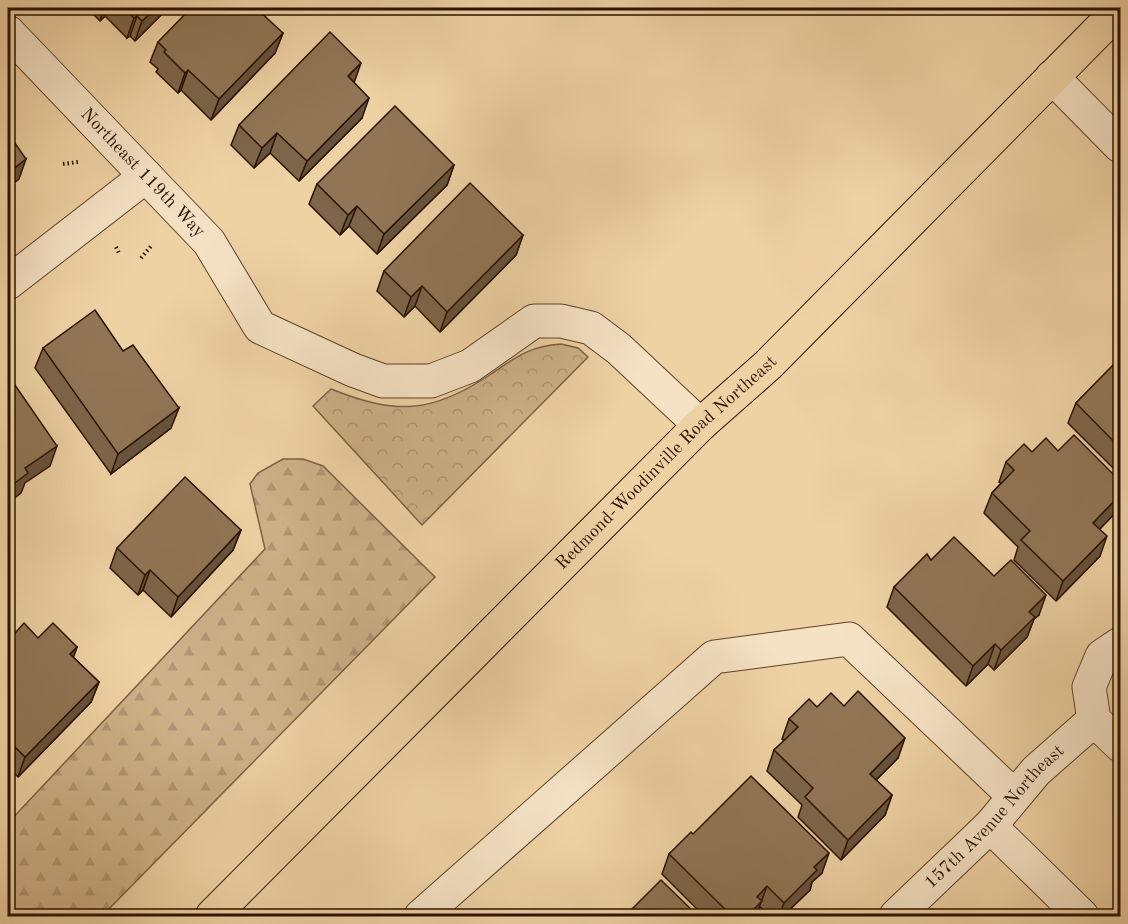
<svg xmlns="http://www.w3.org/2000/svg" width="1128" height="924" font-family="'Old Standard TT',serif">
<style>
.forest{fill:url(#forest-firs);stroke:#7c6144;stroke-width:1.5}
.park{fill:url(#park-crowns);stroke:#7c6144;stroke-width:1.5}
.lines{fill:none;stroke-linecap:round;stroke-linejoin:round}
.minor-casing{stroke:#5c4129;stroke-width:35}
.major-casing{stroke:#2b1100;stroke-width:35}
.path{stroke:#2b1100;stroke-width:4;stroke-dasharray:1.5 3;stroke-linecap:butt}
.minor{stroke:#f5e2c4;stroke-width:33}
.major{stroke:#efd2a4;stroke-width:33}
.wall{fill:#7d6549;stroke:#2b1100;stroke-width:1.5}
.shaded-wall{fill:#66523c;stroke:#2b1100;stroke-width:1.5}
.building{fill:#917555;stroke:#2b1100;stroke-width:1.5}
.labels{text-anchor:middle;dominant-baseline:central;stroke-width:4.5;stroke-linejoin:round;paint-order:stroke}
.street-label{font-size:18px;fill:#2b1100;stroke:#f5e2c4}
</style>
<defs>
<pattern id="forest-firs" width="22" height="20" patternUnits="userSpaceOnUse" patternTransform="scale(1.5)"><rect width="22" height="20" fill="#ceb188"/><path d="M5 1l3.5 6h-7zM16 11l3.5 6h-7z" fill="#b19774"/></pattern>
<pattern id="park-crowns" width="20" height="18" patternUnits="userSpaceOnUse" patternTransform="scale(1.5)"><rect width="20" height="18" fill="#ceb188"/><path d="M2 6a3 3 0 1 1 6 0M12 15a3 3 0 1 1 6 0" fill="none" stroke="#b19774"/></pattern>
</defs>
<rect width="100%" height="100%" fill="#efd2a4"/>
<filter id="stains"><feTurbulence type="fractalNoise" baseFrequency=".00333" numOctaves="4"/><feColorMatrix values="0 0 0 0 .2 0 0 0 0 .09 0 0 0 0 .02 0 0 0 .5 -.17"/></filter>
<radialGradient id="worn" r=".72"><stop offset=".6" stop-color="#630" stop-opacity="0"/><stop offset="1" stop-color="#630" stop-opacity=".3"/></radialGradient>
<path class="forest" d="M283 459H303L323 466 435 577 102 916H8V823L265 549 250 484 258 473Z"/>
<path class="park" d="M561 344 578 348 588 357 422 525 313 406 331 389C396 415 432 414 491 374 516 357 530 346 561 344Z"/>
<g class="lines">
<g class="minor-casing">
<g id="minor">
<path id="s1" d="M8 32 209 242 260 327 353 370 383 381H431L470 366 534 321H561L591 328 619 349 700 425"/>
<path d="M1052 77 1120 146"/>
<path d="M8 283 146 176"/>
<path d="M1120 644 1102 656 1089 687 1094 720 1120 745"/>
<path d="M990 826 1082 916"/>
<path d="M421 916 714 657 849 639 1014 796"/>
<path id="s2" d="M896 916 990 826 1036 771 1094 720"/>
</g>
</g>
<g class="major-casing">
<g id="major">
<path id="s3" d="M212 916 700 425 768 365 1120 9"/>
</g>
</g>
<g class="path">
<path d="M63 164 78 162"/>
<path d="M116 247 120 255"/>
<path d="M141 258 152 245"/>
</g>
<use href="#minor" class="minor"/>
<use href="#major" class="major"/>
</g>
<g class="wall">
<path d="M87 8H168L135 41 130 36 127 38 105 16 100 21Z"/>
<path d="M283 33 275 53 211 120 181 90 178 93 156 72 158 69 150 62 158 42Z"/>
<path d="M354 83 362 118 299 181 270 153 254 168 231 145 239 125Z"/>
<path d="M454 165 447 185 377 254 349 226 340 235 309 204 317 184Z"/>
<path d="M523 235 516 255 440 332 415 306 404 317 377 291 384 271Z"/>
<path d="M43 348 171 428 111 474 35 368Z"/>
<path d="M1120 358V475L1068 423 1076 403Z"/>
<path d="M1058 451 1120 508 1100 529V556L1056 601 1014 560 1018 547 984 513 992 493 1001 483 999 482 1006 462 1032 452Z"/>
<path d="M241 530 233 550 171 617 143 590 138 595 110 568 117 548Z"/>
<path d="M931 560 994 576 1039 615 1034 619 1027 637 994 670 988 664 966 686 887 607 894 587Z"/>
<path d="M38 638 77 647 73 657 99 682 91 702 18 777 8 767V641Z"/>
<path d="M817 707 898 758 876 780 892 795 885 815 841 860 798 817 802 805 767 771 774 750 784 741 782 739 789 719Z"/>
<path d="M693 834 822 873 812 882 810 890 783 916H770L760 907 756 916H704L662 874 669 854Z"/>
</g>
<g class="shaded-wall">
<path d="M104 8H107L105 16 100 21Z"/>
<path d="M156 8H168L135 41 142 21Z"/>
<path d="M137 16 130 36 127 38 134 18Z"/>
<path d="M283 33 275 53 211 120 219 99Z"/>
<path d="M361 63 354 83 348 76Z"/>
<path d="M188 70 181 90 178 93 185 73Z"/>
<path d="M369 98 362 118 299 181 307 161Z"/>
<path d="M277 133 270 153 254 168 262 148Z"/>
<path d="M26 159 19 179 8 188V173Z"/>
<path d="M454 165 447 185 377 254 384 234Z"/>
<path d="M357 206 349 226 340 235 348 215Z"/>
<path d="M523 235 516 255 440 332 447 312Z"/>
<path d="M422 286 415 306 404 317 411 297Z"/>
<path d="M179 408 171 428 111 474 118 454Z"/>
<path d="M57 446 50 466 25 483 21 493 8 503V488L25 468Z"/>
<path d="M1120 495V508L1086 543 1093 523Z"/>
<path d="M241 530 233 550 171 617 178 597Z"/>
<path d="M1107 536 1100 556 1056 601 1063 581Z"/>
<path d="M150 570 143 590 138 595 145 575Z"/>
<path d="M1046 595 1039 615 1034 619 1027 637 994 670 1001 650 1029 612Z"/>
<path d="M995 644 988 664 966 686 973 666Z"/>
<path d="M77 647 70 667V654Z"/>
<path d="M99 682 91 702 18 777 25 757Z"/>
<path d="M905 738 898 758 862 794 870 774Z"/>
<path d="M892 795 885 815 841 860 848 840Z"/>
<path d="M829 853 822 873 812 882 810 890 783 916H779L784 903 814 867Z"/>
<path d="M767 886 756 916H747L757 897Z"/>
</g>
<g class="building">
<path d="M124 8H156L142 21 137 16 134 18Z"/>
<path d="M191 8H256L283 33 219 99 188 70 185 73 164 52 166 50 158 42Z"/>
<path d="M330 32 361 63 348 76 369 98 307 161 277 133 262 148 239 125Z"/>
<path d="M395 106 454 165 384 234 357 206 348 215 317 184Z"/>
<path d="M8 133 26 159 8 173Z"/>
<path d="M470 183 523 235 447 312 422 286 411 297 384 271Z"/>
<path d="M95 310 123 351 133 345 179 408 118 454 43 348Z"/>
<path d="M1120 358V448L1076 403Z"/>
<path d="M8 375 57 446 25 468 28 473 8 488Z"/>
<path d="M1074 435 1120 481V495L1093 523 1107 536 1063 581 1021 540 1030 531 992 493 1014 470 1006 462 1024 444 1032 452 1046 438 1058 451Z"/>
<path d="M185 477 241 530 178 597 150 570 145 575 117 548Z"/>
<path d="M954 537 994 576 1011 560 1046 595 1029 612 1035 617 1001 650 995 644 973 666 894 587 927 554 931 560Z"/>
<path d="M24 623 38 638 53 623 77 647 70 654 99 682 25 757 8 740V641Z"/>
<path d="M858 691 905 738 870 774 892 795 848 840 805 797 813 788 774 750 798 727 789 719 809 699 817 707 831 693 844 706Z"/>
<path d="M751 776 829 853 814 867 817 870 784 903 767 886 757 897 762 901 747 916H732L669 854 691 832 693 834Z"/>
<path d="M661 880 698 916H625Z"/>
</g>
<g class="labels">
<g class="street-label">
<text stroke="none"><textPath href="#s1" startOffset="195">Northeast 119th Way</textPath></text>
<text stroke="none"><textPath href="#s3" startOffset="642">Redmond-Woodinville Road Northeast</textPath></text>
<text stroke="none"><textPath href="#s2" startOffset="140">157th Avenue Northeast</textPath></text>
</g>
</g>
<rect width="1128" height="924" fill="none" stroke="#efd2a4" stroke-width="30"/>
<rect x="9" y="9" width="1110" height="906" fill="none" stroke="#2b1100" stroke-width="3"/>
<rect x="15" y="15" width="1098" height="894" fill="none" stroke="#2b1100" stroke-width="1.5"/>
<rect width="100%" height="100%" filter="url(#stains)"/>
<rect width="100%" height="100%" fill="url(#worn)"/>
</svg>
